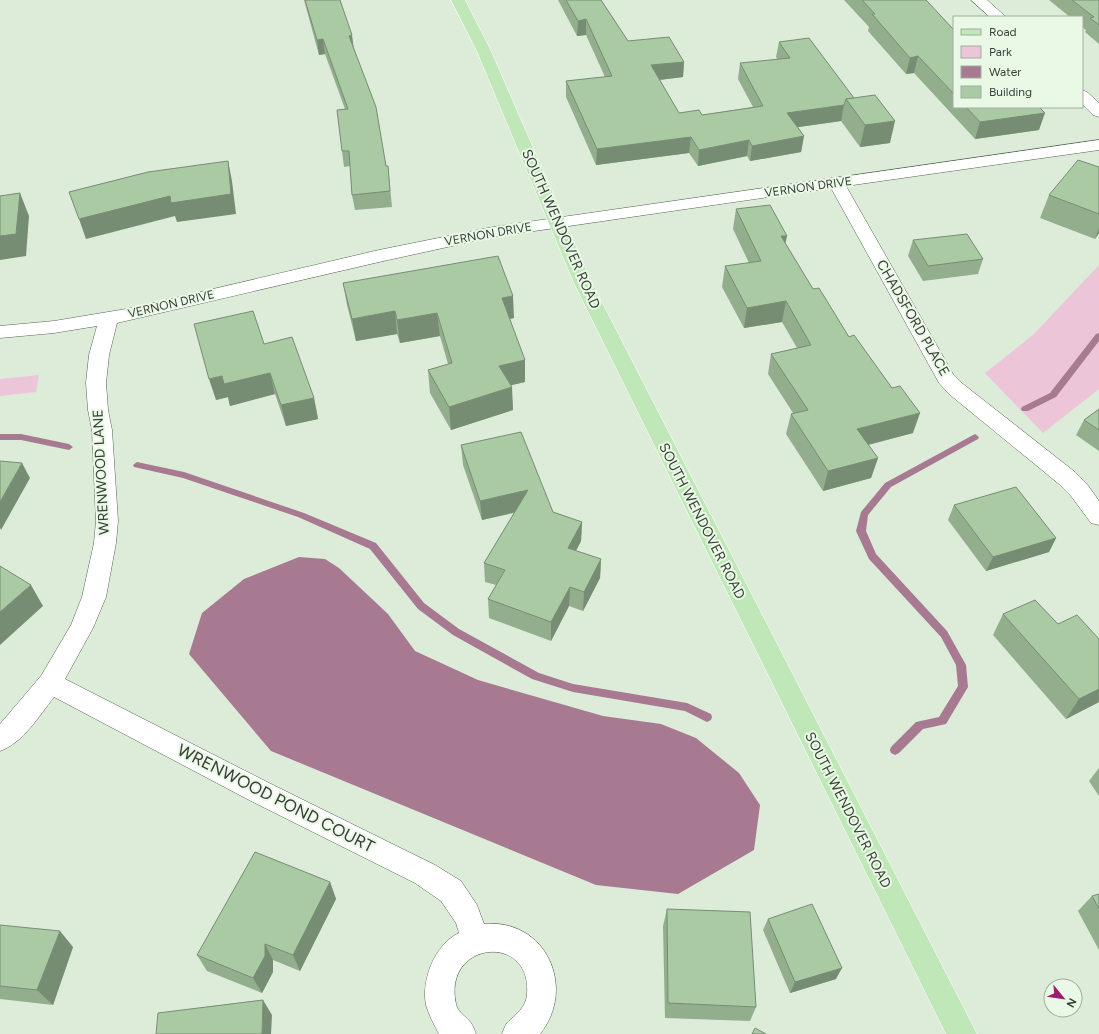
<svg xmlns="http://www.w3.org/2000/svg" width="1099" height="1034" font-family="Figtree,sans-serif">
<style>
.green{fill:#edc5d9}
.water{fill:#a77a91}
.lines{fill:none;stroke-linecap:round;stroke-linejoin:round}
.stream{fill:#a77a91;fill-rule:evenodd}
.minor-casing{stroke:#576454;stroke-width:1}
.major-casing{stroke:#fff;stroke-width:1}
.minor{fill:#fff;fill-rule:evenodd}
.major{fill:#c0e7b8;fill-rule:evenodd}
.wall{fill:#92ae8d}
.shaded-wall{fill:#778d73}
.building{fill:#aacaa4;stroke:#778d73}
.labels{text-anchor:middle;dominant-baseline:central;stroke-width:4;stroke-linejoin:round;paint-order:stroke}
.far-street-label{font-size:12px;fill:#383e37;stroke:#e9f9e6}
.street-label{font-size:14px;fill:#383e37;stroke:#e9f9e6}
.near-street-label{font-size:17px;fill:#383e37;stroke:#e9f9e6}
</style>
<rect width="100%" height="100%" fill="#dcecd9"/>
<g class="green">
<path d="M1099 265V389L1043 433 985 373 1033 335Z"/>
<path d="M39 375 36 392 0 396V379Z"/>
</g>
<path class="water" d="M299 557 325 559 339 568 388 614 415 651 478 680 603 716 661 724 696 738 739 773 760 805 754 850 678 894 596 885 271 751 189 654 202 613 244 579Z"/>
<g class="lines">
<g class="stream">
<path d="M1099 333V341L1056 397 1028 411H1022L1021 409 1022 407 1050 393 1096 334Z"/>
<path d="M0 434H21L69 444 73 447 69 450 21 440H0Z"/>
<path d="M975 434 979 437 978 439 891 487 868 515 866 531 876 554 947 631 966 665 968 687 946 724 923 729 899 753 895 755 891 753 890 750 891 747 916 722 939 717 958 686 956 665 941 637 869 559 856 531 861 512 885 483Z"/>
<path d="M137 462 184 472 304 513 376 543 424 603 459 629 539 673 573 684 687 703 711 714 712 717 711 720 707 722 685 711 573 692 532 679 453 635 418 609 370 549 298 517 183 478 134 467 133 465Z"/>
</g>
<g class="minor-casing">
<g id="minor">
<path d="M971 0H987L1006 17H990Z"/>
<path d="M1082 90 1087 92 1099 103V117L1093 115 1082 104Z"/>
<path d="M1099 140V150L846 186 953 374 963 384 1075 472 1087 484 1099 501V525L1091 523 1071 496 1059 484 949 394 939 383 831 188 493 237 379 262 117 323 109 355 106 383 108 410 112 430 118 521 116 543 106 597 93 628 65 679 269 783 435 865 461 881 477 905 484 924C546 918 577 988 540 1034H502C503 1031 505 1026 507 1023 516 1014 526 1008 527 994 532 932 442 941 456 1004 458 1013 466 1016 471 1023 473 1026 475 1031 476 1034H439C434 1025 429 1015 426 1005 421 980 435 944 459 933L456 923 441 901 415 883 251 801 54 697C39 716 23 743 0 751V724L41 676 71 625 82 597 94 543 96 521 92 430 88 410 86 383 89 355 97 326 54 333 0 338V326L54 321 132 308 379 250 493 227Z"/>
</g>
</g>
<g class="major-casing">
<path id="major" d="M451 0H465L490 49 592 283 977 1034H946L574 283 476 49Z"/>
</g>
<use href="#minor" class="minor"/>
<use href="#major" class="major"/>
</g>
<g class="wall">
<path d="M304 0H340L353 46 386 166H388L392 207 355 210 352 195 350 166 344 167 342 151 345 109 325 54 319 55Z"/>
<path d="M558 0H601L628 41 684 62 683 77 660 80 679 113 702 115 753 107 738 79 740 63 778 60 776 57 779 42 854 98 890 143 860 147 841 121 798 127 804 136 801 152 750 161 747 156 698 166 689 153 596 165 566 97V81L605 77 586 35 577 36Z"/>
<path d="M844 0H926L954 30V107H1041L1039 130 975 139 914 73 906 74 868 31 869 27Z"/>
<path d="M1049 0H1099V44L1085 32 1086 30 1082 27V17H1070Z"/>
<path d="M1099 167V233L1095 239 1040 218 1049 195Z"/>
<path d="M736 209 785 244 813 289 849 337 913 433 868 445 878 458 871 478 823 491 786 434 791 414 793 413 768 374 771 354 797 348 782 322 744 328 722 287 725 266 749 263 733 229Z"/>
<path d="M913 240 983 259 978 274 923 281 908 256Z"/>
<path d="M343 283 514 318 510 319 525 382 511 385 513 410 451 430 430 393 428 370 448 364 440 336 400 343 397 334 356 341 347 305Z"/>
<path d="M264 344 314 398 318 419 286 426 275 394 230 406 228 397 216 400Z"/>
<path d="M1099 409V451L1076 435 1084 420Z"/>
<path d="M461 445 553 512 582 522 581 541 576 551 601 559 600 578 583 611 569 606 551 641 489 618 488 599 496 585 485 582 484 563 514 513 482 520 463 465Z"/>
<path d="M954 505 1056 538 1049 552 986 571 948 520Z"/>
<path d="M1003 614 1058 624 1099 639V702L1066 719 993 635Z"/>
<path d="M1099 768V796L1089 781Z"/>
<path d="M330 882 336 899 300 971 273 960V972L262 993 207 971 197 955Z"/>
<path d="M1099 894V950L1078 911 1092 896Z"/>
<path d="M667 909 756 1007 750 1021 665 1018 663 926Z"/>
<path d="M768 919 836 979 790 993 763 930Z"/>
<path d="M0 925 73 947 53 1005 0 999Z"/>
</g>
<g class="shaded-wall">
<path d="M586 19V35L577 36 578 21Z"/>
<path d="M352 35 354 50 349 36Z"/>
<path d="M323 39 325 54 319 55 317 40Z"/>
<path d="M918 56 914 73 906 74 910 58Z"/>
<path d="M684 62 683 77 650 81 651 65Z"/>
<path d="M844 105 841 121 785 129 787 113Z"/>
<path d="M1034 107H1041L1038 114 1045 113 1039 130 975 139 980 122Z"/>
<path d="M895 121 890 143 860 147 865 125Z"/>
<path d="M804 136 801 152 750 161 752 146Z"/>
<path d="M691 137 689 153 596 165 597 149Z"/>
<path d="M749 140 747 156 698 166 699 150Z"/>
<path d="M228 161 232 181 236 214 177 222 175 216 86 239 79 219Z"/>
<path d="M20 193 29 216 26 256 0 260V236Z"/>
<path d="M1099 228V233L1095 239Z"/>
<path d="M781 236H787L783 256Z"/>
<path d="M513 296 514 318 503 320 502 298Z"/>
<path d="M786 301 782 322 744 328 747 308Z"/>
<path d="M395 311 397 334 356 341 352 319Z"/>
<path d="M437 313 440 336 400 343 397 320Z"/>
<path d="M525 360V382L500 388 499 366Z"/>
<path d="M270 373 275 394 230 406 228 397 216 400 209 379 222 376Z"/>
<path d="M512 387 513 410 451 430 449 407Z"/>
<path d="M314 398 318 419 286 426 281 405Z"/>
<path d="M920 413 913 433 852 449 857 429Z"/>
<path d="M878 458 871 478 823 491 828 471Z"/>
<path d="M22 463 30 478 1 530 0 528V502Z"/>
<path d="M528 490V509L482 520 480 501Z"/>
<path d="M582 522 581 541 567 567 568 548Z"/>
<path d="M1056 538 1049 552 986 571 993 557Z"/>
<path d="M601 559 600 578 583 611 584 592Z"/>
<path d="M31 585 43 606 0 645V612Z"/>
<path d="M570 587 569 606 551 641V622Z"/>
<path d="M1099 689V702L1066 719 1079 699Z"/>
<path d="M330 882 336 899 300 971 293 955Z"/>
<path d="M60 931 73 947 53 1005 37 990Z"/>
<path d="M265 944 273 960V972L262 993 253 978Z"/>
<path d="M842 968 836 979 790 993 795 982Z"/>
<path d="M263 1000 272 1015 271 1034H262Z"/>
</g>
<g class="building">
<path d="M305 0H340L352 35 349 36 376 107 386 166H388L390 191 352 195 349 151H342L337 110 348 109 323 39 317 40Z"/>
<path d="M566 0H601L628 41 669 37 684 62 651 65 679 113 699 110 702 115 763 106 740 63 790 58 779 42 809 38 854 98 846 99 844 105 787 113 804 136 752 146 749 140 699 150 691 137 597 149 566 81 612 76 586 19 578 21Z"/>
<path d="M862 0H926L954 30V94L918 56 910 58 872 14H875Z"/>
<path d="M1072 0H1099V25L1090 18 1094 17Z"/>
<path d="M875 95 895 121 865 125 846 99Z"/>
<path d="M966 107H1039L1045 113 980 122Z"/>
<path d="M1078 160 1099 167V214L1049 195Z"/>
<path d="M228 161 231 194 171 203 170 196 79 219 69 192 148 172Z"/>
<path d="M20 193 16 234 0 236V196Z"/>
<path d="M770 205 787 236H781L813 289 819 288 849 337 854 335 892 388 900 386 920 413 857 429 878 458 828 471 791 414 808 410 771 354 811 345 786 301 747 308 725 266 761 261 736 209Z"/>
<path d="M967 234 983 259 928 266 913 240Z"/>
<path d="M498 256 513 296 502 298 525 360 499 366 512 387 449 407 428 370 452 363 437 313 397 320 395 311 352 319 343 283Z"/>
<path d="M253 311 264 344 292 337 314 398 281 405 270 373 224 384 222 376 209 379 194 324Z"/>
<path d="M1099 409V430L1084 420Z"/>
<path d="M521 432 553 512 582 522 568 548 601 559 584 592 570 587 551 622 488 599 505 570 484 563 528 490 480 501 461 445Z"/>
<path d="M0 461 22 463 0 502Z"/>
<path d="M1016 487 1056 538 993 557 954 505Z"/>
<path d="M0 566 31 585 0 612Z"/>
<path d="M1035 600 1058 624 1077 615 1099 639V689L1079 699 1003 614Z"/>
<path d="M255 852 330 882 293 955 265 944V956L253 978 197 955Z"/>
<path d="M1099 894V909L1092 896Z"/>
<path d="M812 904 842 968 795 982 768 919Z"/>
<path d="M667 909 750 912 756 1007 668 1003Z"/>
<path d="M0 925 60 931 37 990 0 986Z"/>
<path d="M263 1000 262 1034H156L158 1013Z"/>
<path d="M755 1028 766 1034H752Z"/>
</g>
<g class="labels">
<g class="far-street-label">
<text transform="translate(808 187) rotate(-8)">VERNON DRIVE</text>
<text transform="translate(488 234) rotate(-10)">VERNON DRIVE</text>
<text transform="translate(171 304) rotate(-13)">VERNON DRIVE</text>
</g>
<g class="street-label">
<text transform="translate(561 229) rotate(66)">SOUTH WENDOVER ROAD</text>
<text transform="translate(913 318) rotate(60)">CHADSFORD PLACE</text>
<text transform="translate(101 472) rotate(-93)">WRENWOOD LANE</text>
<text transform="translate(702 521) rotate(63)">SOUTH WENDOVER ROAD</text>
<text transform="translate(848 810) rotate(63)">SOUTH WENDOVER ROAD</text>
</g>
<g class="near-street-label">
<text transform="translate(276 798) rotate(27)">WRENWOOD POND COURT</text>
</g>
</g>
<rect x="953" y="16" width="130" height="92" fill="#e9f9e6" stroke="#a2aea0"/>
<rect x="961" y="29" width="20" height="6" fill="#c0e7b8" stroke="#a2aea0"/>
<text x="989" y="36" font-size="12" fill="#383e37">Road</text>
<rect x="961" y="46" width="20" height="12" fill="#edc5d9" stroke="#a2aea0"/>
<text x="989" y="56" font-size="12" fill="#383e37">Park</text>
<rect x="961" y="66" width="20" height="12" fill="#a77a91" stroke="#a2aea0"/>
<text x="989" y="76" font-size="12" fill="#383e37">Water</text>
<rect x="961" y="86" width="20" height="12" fill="#aacaa4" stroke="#a2aea0"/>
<text x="989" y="96" font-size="12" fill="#383e37">Building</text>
<g transform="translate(1063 998) rotate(119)"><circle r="19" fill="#e9f9e6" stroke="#a2aea0"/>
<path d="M0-3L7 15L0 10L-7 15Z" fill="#9e1c6f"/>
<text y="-6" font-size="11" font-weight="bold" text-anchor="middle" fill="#383e37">N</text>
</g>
</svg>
